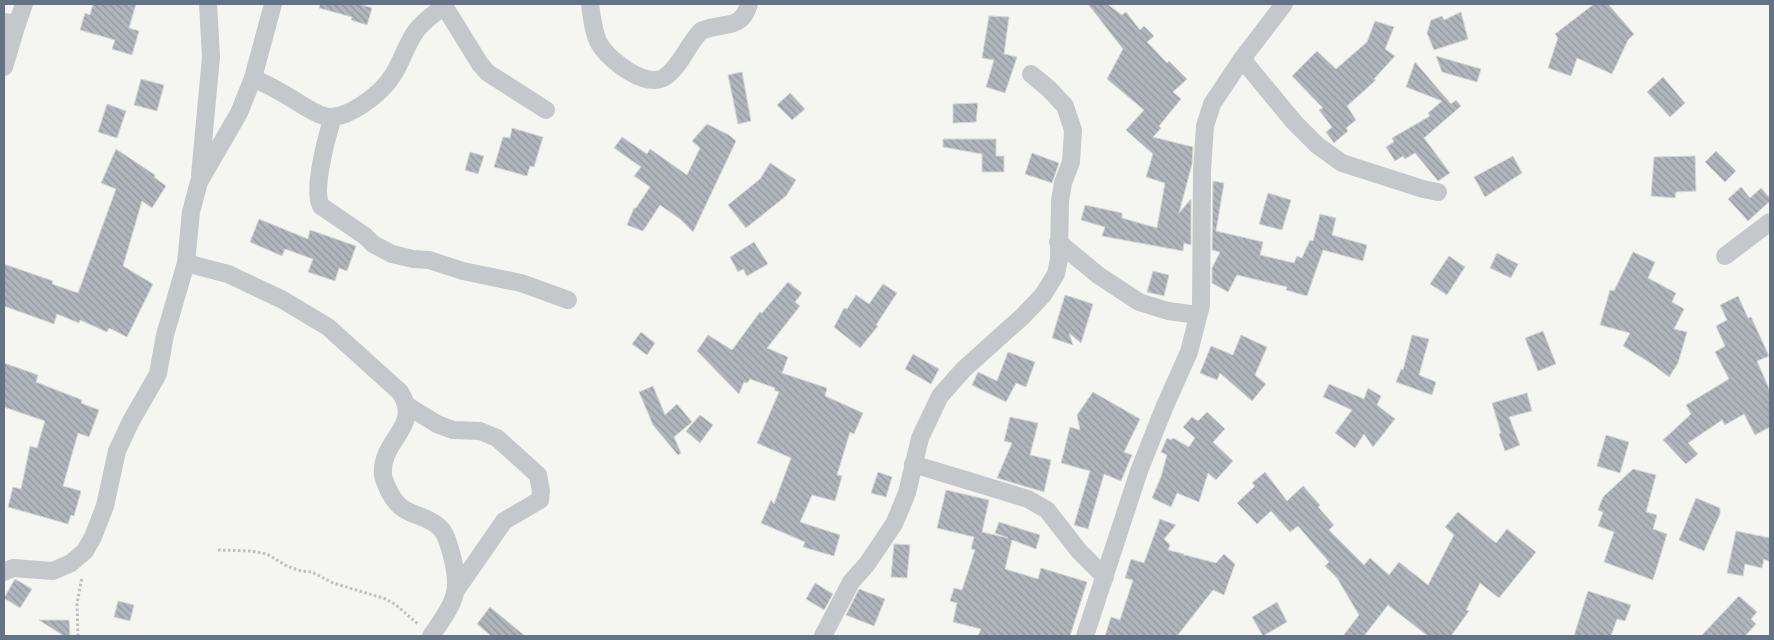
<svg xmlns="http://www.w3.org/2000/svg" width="1774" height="640" font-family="Montserrat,sans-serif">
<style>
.building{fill:url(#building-back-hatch);stroke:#d6d7d4}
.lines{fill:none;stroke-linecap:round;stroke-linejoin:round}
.path{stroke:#bebfc2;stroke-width:3;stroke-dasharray:2.5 2.5;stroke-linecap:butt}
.minor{stroke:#c5c8cb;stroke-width:18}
</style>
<defs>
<pattern id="building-back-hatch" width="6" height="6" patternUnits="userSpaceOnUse" patternTransform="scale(1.25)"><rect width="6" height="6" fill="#b0b6bc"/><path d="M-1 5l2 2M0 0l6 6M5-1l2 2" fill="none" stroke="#93989e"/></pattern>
</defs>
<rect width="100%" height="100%" fill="#f5f6f1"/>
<g class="building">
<path d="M93 4H136L129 28 139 31 132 55 112 49 115 40 80 30 85 13 90 15Z"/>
<path d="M320 4H359L372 8 367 25 351 20 352 17 319 8Z"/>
<path d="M1088 4H1107L1122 15 1126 12 1140 30 1144 26 1154 36 1147 42 1167 63 1169 61 1187 79 1173 92 1181 99 1159 126 1161 128 1153 137 1193 147 1192 164 1179 213 1191 199V245L1184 243 1183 251 1102 236 1105 227 1081 220 1085 205 1122 213V218L1157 228 1165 183 1146 177 1153 154 1126 130 1144 110 1107 79 1123 49Z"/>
<path d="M1594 4H1608L1634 34 1628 40 1612 74 1577 58 1571 76 1548 68 1558 38 1555 34Z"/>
<path d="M1461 12 1468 39 1434 50 1427 33 1431 20 1442 16 1444 20Z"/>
<path d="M989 16 1009 17 1004 54 1017 57 1005 93 986 87 994 60 982 58Z"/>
<path d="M1375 21 1394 27 1385 49 1395 56 1374 79 1376 80 1347 106 1356 120 1346 128 1348 131 1334 143 1326 132 1332 127 1319 110 1323 108 1292 76 1317 51 1336 69 1367 42Z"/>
<path d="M1436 56 1481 69 1477 82 1442 72Z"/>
<path d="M1415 62 1451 104 1456 100 1461 106 1424 138 1450 173 1438 181 1415 153 1405 159 1403 156 1395 161 1386 147 1394 142 1392 138 1430 116 1428 113 1442 101 1406 87Z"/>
<path d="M742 72 751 121 738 124 728 75Z"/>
<path d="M1663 77 1685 103 1670 117 1647 92Z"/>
<path d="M141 79 164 85 157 111 134 105Z"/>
<path d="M790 93 805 109 792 120 777 105Z"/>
<path d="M978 103 976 122 953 123V104Z"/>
<path d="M107 104 126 111 117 138 98 132Z"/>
<path d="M707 124 729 135 736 141 693 232 680 219 660 205 643 231 627 225 634 208H636L650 187 634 176 641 167 614 148 622 137 647 154 650 149 687 175 700 148 692 141Z"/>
<path d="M512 128 543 137 534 167 530 166 527 176 494 167 503 137 510 138Z"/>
<path d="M943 139H996V156H1004V172H982V154L943 147Z"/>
<path d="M116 149 155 175 154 177 166 186 152 208 142 201 123 266 153 284 127 337 109 328 107 332 80 320 79 323 57 314 54 324 4 306V264L53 281 52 284 78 293 116 189 101 183Z"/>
<path d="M1716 151 1736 171 1725 182 1705 162Z"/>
<path d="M470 152 484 156 478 174 465 170Z"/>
<path d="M1032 153 1059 163 1052 183 1025 174Z"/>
<path d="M1513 156 1522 173 1485 197 1474 177Z"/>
<path d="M1695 156 1696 191 1676 192 1675 198 1651 196 1654 157Z"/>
<path d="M770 163 796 180 786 196 746 228 728 205 760 179Z"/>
<path d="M1213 181 1224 183 1216 231 1263 242 1260 255 1294 263 1297 256 1302 258 1310 240 1313 241 1320 214 1336 218 1332 235 1367 245 1363 261 1323 250 1307 296 1286 290 1287 287 1237 275 1228 292 1212 283V268L1220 252 1212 250Z"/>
<path d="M1741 187 1750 198 1761 188 1770 198V201L1748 221 1728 199Z"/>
<path d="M1268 193 1291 200 1282 230 1259 224Z"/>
<path d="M259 219 308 239 310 230 356 246 347 271 339 268 335 281 308 272 313 259 285 249 282 256 250 242Z"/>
<path d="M754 242 768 264 747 276 743 269 738 272 730 257Z"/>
<path d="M1633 252 1655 262 1648 278 1676 293 1672 302 1684 309 1674 329 1687 332 1678 363 1669 377 1652 364 1623 346 1630 333 1600 325 1610 290 1614 291Z"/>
<path d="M1497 253 1518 264 1511 278 1490 268Z"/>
<path d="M1449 256 1465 267 1447 295 1430 284Z"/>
<path d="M1153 271 1169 275 1164 296 1147 292Z"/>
<path d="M788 282 802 293 795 302 800 306 767 348 788 357 782 373 827 388 825 396 863 413 854 434 850 432 837 475 842 476 835 501 812 495 800 522 840 535 834 556 803 547 805 542 761 523 771 500 774 504 791 458 757 443 779 392 774 390 775 388 750 379 747 383 744 382 739 394 697 351 708 335 732 350 760 312 762 313Z"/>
<path d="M883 284 897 293 876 325 878 326 860 348 834 327 844 308 847 309 856 295 869 304Z"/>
<path d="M1065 295 1093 304 1081 343 1069 333 1073 345 1052 338Z"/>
<path d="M1738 296 1748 318 1751 317 1769 356 1757 361 1770 391V427L1755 435 1744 414 1725 425 1722 420 1688 443 1698 454 1686 464 1663 440 1691 414 1686 405 1729 379 1715 352 1725 346 1716 326 1727 320 1720 305Z"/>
<path d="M1543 331 1556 364 1538 371 1525 338Z"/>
<path d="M641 332 655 343 647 355 632 344Z"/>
<path d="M1241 335 1267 347 1255 375 1266 384 1252 401 1220 373 1217 380 1200 373 1211 346 1233 355Z"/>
<path d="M1412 335 1429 339 1419 375 1436 382 1432 395 1396 382 1401 369 1403 370Z"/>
<path d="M1008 352 1035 362 1026 387 1016 383 1006 402 972 385 978 372 997 381Z"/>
<path d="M913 354 939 369 931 384 905 369Z"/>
<path d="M4 363 38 375 36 382 82 400 81 403 99 410 89 437 78 433 63 486 81 491 74 516 71 515 68 524 8 507 13 487 21 489 30 446 37 448 45 421 4 407Z"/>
<path d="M1329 384 1364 399 1368 388 1381 396 1377 405 1395 419 1373 447 1364 434 1355 448 1335 433 1352 410 1323 397Z"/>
<path d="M653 386 665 415 677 404 692 422 674 437 681 453 678 455 653 425 639 392Z"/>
<path d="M1093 392 1140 419 1124 452 1132 455 1121 481 1104 474 1088 529 1074 525 1090 471 1061 463 1070 427 1080 430 1077 415Z"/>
<path d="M1527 393 1532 411 1509 417 1520 445 1505 451 1499 434 1501 433 1492 403Z"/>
<path d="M1207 412 1225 429 1213 442 1233 461 1216 480 1208 473 1199 502 1177 493 1171 507 1152 498 1161 477 1167 455 1161 452 1167 438 1171 440 1173 438 1189 447 1195 438 1183 427 1192 417 1198 421Z"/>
<path d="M700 415 713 425 700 443 686 431Z"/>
<path d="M1010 417 1038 423 1030 455 1051 460 1044 492 997 478 1012 443 1004 441Z"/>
<path d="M1606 435 1629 442 1620 473 1597 466Z"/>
<path d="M1633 469 1656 475 1646 512 1657 515 1653 529 1667 534 1653 580 1604 562 1614 532 1598 526 1603 512 1598 510 1603 497Z"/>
<path d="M878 472 892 477 886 497 871 493Z"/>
<path d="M1265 472 1287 501 1303 486 1320 505 1318 507 1334 525 1329 530 1364 565 1370 558 1389 575 1399 562 1428 585 1454 535 1445 527 1458 512 1496 543 1507 529 1536 552 1499 598 1480 583 1466 610 1469 611 1451 636H1428L1388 605 1364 636H1343L1359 615 1337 578 1325 566 1329 562 1298 526 1290 532 1271 511 1257 524 1237 503 1255 486 1252 483Z"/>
<path d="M946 490 989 500 982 532 1008 538 995 533 999 522 1040 535 1036 549 1012 540 1005 569 1038 579 1041 568 1087 582 1070 636H978L981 629 953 622 957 603 950 601 954 588 962 590 975 550 971 549 974 537 937 528Z"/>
<path d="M1696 498 1720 508V514L1704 551 1679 540Z"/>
<path d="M1160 519 1176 525 1164 539 1170 545 1168 550 1184 554V556L1185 555 1216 563 1224 554 1235 564 1224 595 1213 590 1177 636H1105L1111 617 1120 620 1133 580 1125 578 1131 559 1144 563Z"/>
<path d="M1736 531 1770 538V562L1764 559 1762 568 1745 564 1743 576 1727 573Z"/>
<path d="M894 544 910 545 907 578 891 577Z"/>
<path d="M15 579 32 589 20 608 4 598Z"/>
<path d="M815 583 833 594 824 610 806 599Z"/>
<path d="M859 589 885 599 874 626 846 615Z"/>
<path d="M1588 591 1631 605 1625 621 1617 619 1611 636H1574Z"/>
<path d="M1739 596 1757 612 1751 619 1756 624 1745 636H1701Z"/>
<path d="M118 601 134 605 130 621 114 617Z"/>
<path d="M1277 602 1287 622 1263 636 1252 617Z"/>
<path d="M490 607 525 636H491L477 624Z"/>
<path d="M39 620H69L70 636H64Z"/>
</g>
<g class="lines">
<g class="path">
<path d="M218 550 252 551 267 554 287 566 301 571 312 572 333 583 386 599 396 605 419 625"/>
<path d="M78 636 77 604 82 577"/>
</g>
<g class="minor">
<path d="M443 4 480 64 488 73 546 110"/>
<path d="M590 4C592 17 593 33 600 45 610 61 646 89 665 77 681 66 687 45 701 31 722 21 741 32 749 4"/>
<path d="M4 22 17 24 24 4"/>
<path d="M1242 59 1294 122 1317 145 1342 163 1423 189 1438 192"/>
<path d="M4 67 17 24"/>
<path d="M253 78C264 83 274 88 284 94 297 101 310 112 324 116 346 122 382 93 393 75 402 61 406 45 416 31 423 21 434 14 444 6"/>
<path d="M333 117C327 136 312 190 321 206L365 236 373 244 392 254 413 259 429 260 463 271 521 283 568 300"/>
<path d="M200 175 211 57 208 4"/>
<path d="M1058 242 1098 275 1139 302 1168 311 1198 315"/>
<path d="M1725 256 1770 222"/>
<path d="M186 263 228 274 283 300 328 327 400 392C423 427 380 439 383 475 384 481 387 487 390 493 403 518 420 511 438 526 445 531 448 542 450 549 463 592 455 601 431 636"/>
<path d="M406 405 437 424 453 430 480 431 497 438 538 475 541 491 540 500 504 521 457 589"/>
<path d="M913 464 1028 499 1047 510 1079 551 1105 577"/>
<path d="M4 572 13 568 53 571 71 563 85 551 93 537 105 506 117 451 131 421 158 374 165 335 186 263 191 212 199 182 239 113 253 78 273 4"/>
<path d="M823 636 851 582 867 564 894 524 907 493 920 438 940 396 964 369 1023 316 1043 295 1056 274 1059 259 1060 201 1063 183 1071 162 1073 130 1065 106 1049 89 1031 74"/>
<path d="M1085 636 1139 471 1164 408 1189 352 1201 305 1202 171 1205 126 1212 104 1242 59 1284 4"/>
</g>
</g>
<rect width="1774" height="640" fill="none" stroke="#637284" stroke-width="10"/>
</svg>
